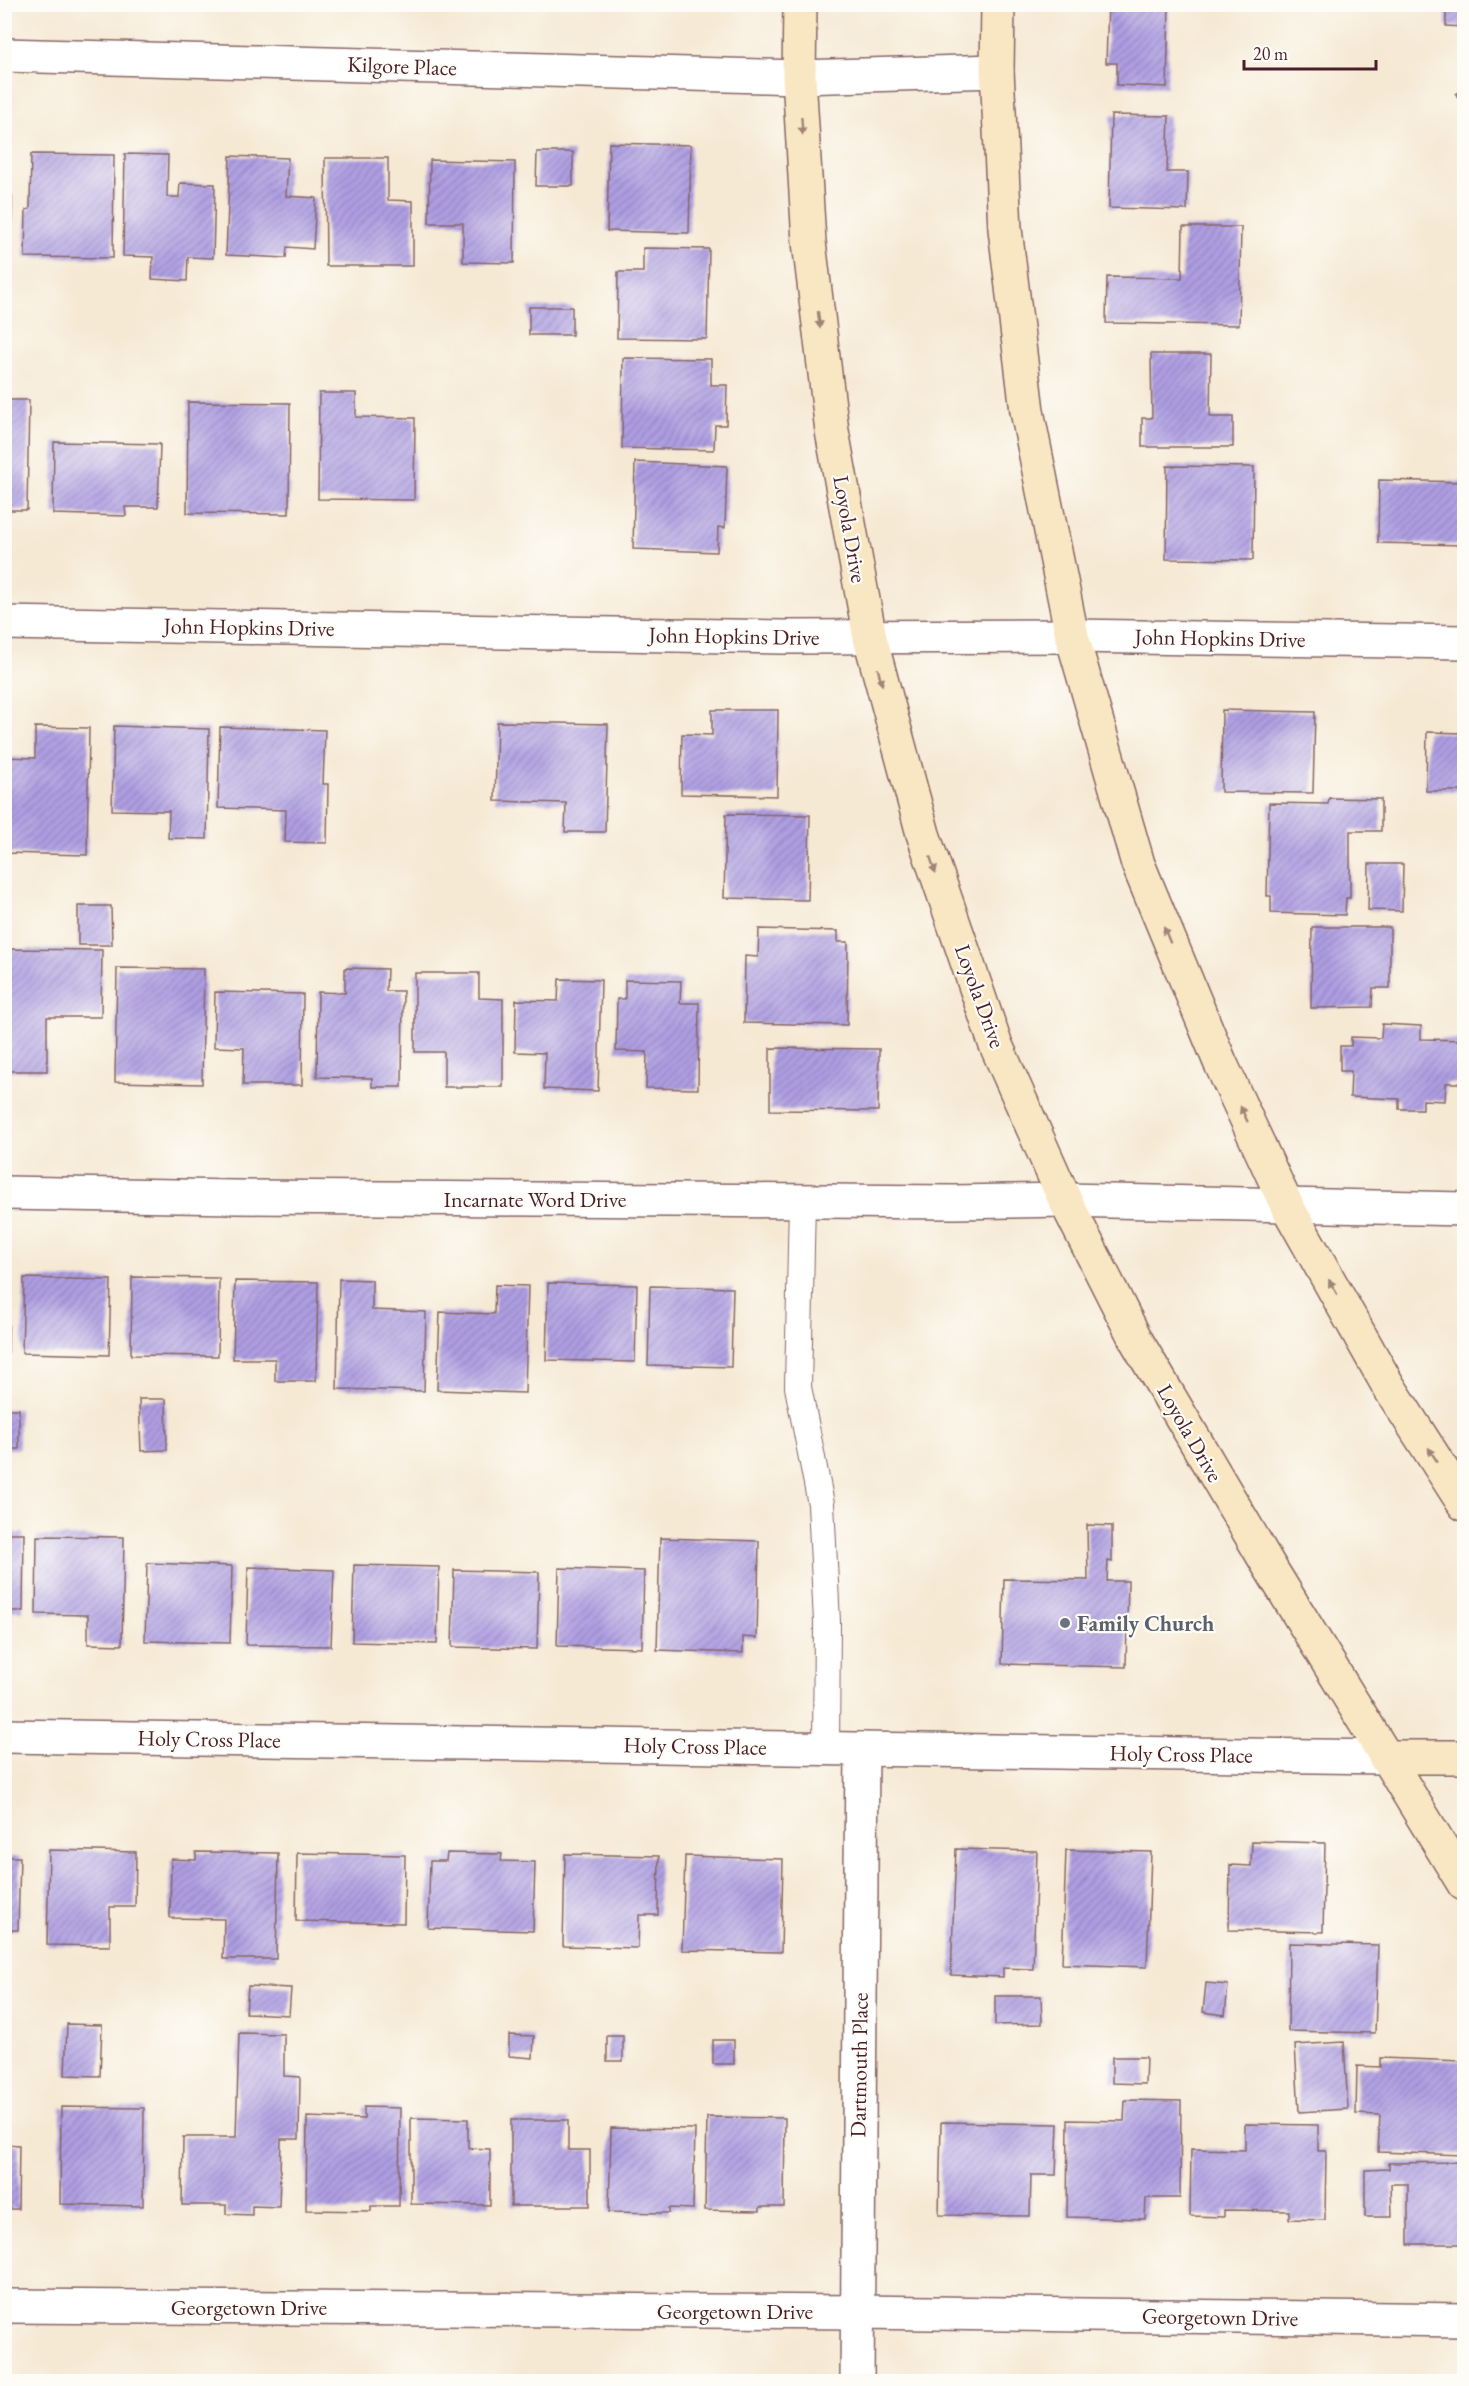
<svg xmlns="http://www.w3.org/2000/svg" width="1469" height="2386" font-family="'EB Garamond',serif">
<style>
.building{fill:url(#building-hatch)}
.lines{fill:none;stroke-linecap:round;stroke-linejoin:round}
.lane-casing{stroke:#866666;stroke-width:28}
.street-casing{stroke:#866666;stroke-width:36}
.secondary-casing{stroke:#866666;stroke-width:36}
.lane{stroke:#fff;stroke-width:26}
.street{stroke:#fff;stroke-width:33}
.secondary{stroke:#f9e7c3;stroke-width:33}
.oneway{fill:#a28377}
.worship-dot{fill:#6b7280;stroke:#fdfcf7;stroke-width:2}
.labels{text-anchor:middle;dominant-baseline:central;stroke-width:4.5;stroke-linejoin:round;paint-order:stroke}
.street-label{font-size:22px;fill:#4a1f2b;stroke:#fdfcf7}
.worship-label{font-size:22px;font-weight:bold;fill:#5b616d;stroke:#fdfcf7;text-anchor:start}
</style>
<defs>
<pattern id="building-hatch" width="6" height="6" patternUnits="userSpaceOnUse" patternTransform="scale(1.5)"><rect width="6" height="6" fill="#af9fe3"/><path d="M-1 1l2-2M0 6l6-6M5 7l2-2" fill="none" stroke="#9081b8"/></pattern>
</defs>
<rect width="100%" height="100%" fill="#fdfcf7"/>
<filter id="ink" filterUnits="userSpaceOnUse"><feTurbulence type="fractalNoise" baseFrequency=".0167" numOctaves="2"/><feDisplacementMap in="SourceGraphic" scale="12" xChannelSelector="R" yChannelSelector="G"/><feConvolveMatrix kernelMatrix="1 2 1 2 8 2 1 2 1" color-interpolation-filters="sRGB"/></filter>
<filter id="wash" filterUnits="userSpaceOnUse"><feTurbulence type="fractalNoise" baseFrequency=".008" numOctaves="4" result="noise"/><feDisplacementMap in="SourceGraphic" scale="24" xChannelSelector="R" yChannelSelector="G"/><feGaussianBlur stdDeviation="1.35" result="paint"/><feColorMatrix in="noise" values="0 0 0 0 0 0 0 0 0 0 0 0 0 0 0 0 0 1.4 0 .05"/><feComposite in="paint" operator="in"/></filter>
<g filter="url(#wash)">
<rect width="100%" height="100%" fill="#f6e9d4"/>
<g id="blocks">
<g class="building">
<path d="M1108 4H1169L1167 87 1117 85V63H1106Z"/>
<path d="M1461 4H1464V27L1446 26V6H1461Z"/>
<path d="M1464 89V110L1456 94Z"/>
<path d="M1111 115 1169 116 1167 172H1188L1187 210 1109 208Z"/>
<path d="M609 143 691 145 689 233 607 231Z"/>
<path d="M537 152H573V186H536Z"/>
<path d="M31 154 114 155 113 258 25 257 26 210 30 209Z"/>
<path d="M125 154 168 155 167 197H179L180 183 215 184 213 258 188 257 187 281 152 279 153 257 123 256Z"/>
<path d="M230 156 288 158 286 196 316 198 313 249 287 247 286 258 226 255Z"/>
<path d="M325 158H388V200L413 201V266H326Z"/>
<path d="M430 160 515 162 514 263 463 262V223H429Z"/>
<path d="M4 196H12L11 248H4Z"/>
<path d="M1183 227H1241L1239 325 1106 323 1107 277 1182 278Z"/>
<path d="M643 248 709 249 707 339 617 338 618 272H643Z"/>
<rect x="529" y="307" width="43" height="28"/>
<path d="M1151 354H1211L1210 417H1233V447H1142V418H1152Z"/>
<path d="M623 358 711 359V385H727L726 425H715L714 450 622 448Z"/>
<path d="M319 393H356V417L415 418 414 500 318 499Z"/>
<path d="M4 400H29L27 510H4Z"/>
<path d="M188 402 290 403 289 514 187 513Z"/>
<path d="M54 442 160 444 158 507H125L126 516 53 514Z"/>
<path d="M635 462 727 466 725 528 718 527 717 552 633 549Z"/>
<path d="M1167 466 1254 467 1253 560 1166 559Z"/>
<path d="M1379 480 1464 482V545L1378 543Z"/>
<path d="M712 710H778L777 796 681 794 682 734 712 735Z"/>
<path d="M1222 710 1315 712 1313 793 1221 792Z"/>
<path d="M497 722 608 724 605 832H565L566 803 495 801Z"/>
<path d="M114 726 209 729 207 839 168 838 169 811 112 810Z"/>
<path d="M35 727 89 728 87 855 4 853V757L35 758Z"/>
<path d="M220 727 325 730 323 784H328L327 843 285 842 286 810 218 808Z"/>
<path d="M1427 732 1464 733V791H1426Z"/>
<path d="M1329 798 1381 799V831H1350V898H1346L1345 915 1271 913V896H1267L1269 803 1328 804Z"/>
<path d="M726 814 810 815 808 900 724 898Z"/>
<path d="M1369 864H1403L1402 911 1368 910Z"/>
<path d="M78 906H111L112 945H78Z"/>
<path d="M1312 927H1390V988H1373L1372 1007 1311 1008Z"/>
<path d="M759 929 838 931V942H848L847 1025 744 1023 745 956 758 957Z"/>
<path d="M4 949 102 950 101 1017H47V1071H4Z"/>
<path d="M117 968 204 969 202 1084 115 1082Z"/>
<path d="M345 968 387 969 386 991H403L402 1087H372V1078L317 1077 318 992 345 993Z"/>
<path d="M415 973H479V998L503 999V1087H444V1052H415Z"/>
<path d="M559 979 601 980 598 1091 544 1089 545 1053 515 1052 516 1000 558 1001Z"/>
<path d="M625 980 681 981 680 1003H699L698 1089 646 1088 647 1052 616 1051 617 999H625Z"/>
<path d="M215 992 303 994 302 1085H243L244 1048 214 1047Z"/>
<path d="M1382 1024 1421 1026V1039L1464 1040V1083H1446L1445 1101 1423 1100V1109H1399V1099L1350 1097 1351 1071H1340V1046H1351V1037L1381 1038Z"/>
<path d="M770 1048 879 1049 878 1111 770 1110Z"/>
<path d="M4 1276H9L8 1353 4 1352Z"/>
<path d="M132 1277 219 1278 218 1356 131 1355Z"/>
<path d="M24 1278 111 1280 109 1355 22 1353Z"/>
<path d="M339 1279 372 1280V1310L426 1312 424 1391 337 1389Z"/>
<path d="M235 1281 318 1282 316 1381H275V1359H233Z"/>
<path d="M548 1283 637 1285 635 1362 546 1360Z"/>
<path d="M495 1285 528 1286 525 1393 437 1390 440 1312 494 1314Z"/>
<path d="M650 1286 733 1288 731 1367 648 1365Z"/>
<path d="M139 1399H166L167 1450 141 1451Z"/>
<rect x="5" y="1409" width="14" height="40"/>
<path d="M1087 1525 1112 1526V1562L1108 1561 1107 1581H1128L1126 1667 1002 1664 1004 1579 1088 1580Z"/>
<path d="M4 1533H24L23 1611H4Z"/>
<path d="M37 1536 124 1537 122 1645 88 1644V1615L36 1614Z"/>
<path d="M660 1538 759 1541 757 1638 743 1637V1653L657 1650Z"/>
<path d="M147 1563 232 1566 230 1643 145 1641Z"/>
<path d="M354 1565 439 1567 437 1644 352 1642Z"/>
<path d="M248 1567 334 1570 331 1646 246 1645Z"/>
<path d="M559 1568 644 1571 642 1648 557 1646Z"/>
<path d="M454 1570 539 1572 537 1649 452 1647Z"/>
<path d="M1252 1841 1325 1843 1323 1932 1229 1930 1230 1865 1251 1866Z"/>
<path d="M956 1849 1037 1851 1033 1969 1003 1968V1977L951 1975Z"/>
<path d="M49 1850 136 1852 135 1907H110V1946L47 1945Z"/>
<path d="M1066 1850 1151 1852 1147 1967 1062 1964Z"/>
<path d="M196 1852 278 1853 276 1959H223L224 1919 170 1918 171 1859 196 1860Z"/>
<path d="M297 1853 405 1855 404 1923 296 1921Z"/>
<path d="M447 1853 502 1854 501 1861 535 1862 533 1931 428 1928 430 1861H446Z"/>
<path d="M565 1854 659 1856 658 1915H639L638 1948 563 1946Z"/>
<path d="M685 1856 783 1859 781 1952 682 1950Z"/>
<path d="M4 1857H20L18 1930H4Z"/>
<path d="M1289 1943 1378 1945 1375 2033 1288 2031Z"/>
<path d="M1206 1983 1228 1985 1225 2015 1203 2012Z"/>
<path d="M248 1986 291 1988 289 2015 246 2013Z"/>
<path d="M995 1996H1041L1042 2024 995 2025Z"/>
<path d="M67 2024 102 2025 100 2076 65 2075Z"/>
<path d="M239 2033 284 2034V2076L300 2077 299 2139H281L279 2207 252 2206V2215L226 2214V2205H182L183 2137H236Z"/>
<path d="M509 2035 534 2036 533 2058 509 2056Z"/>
<rect x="607" y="2036" width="16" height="25"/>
<rect x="713" y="2040" width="21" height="24"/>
<path d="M1344 2042 1348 2109 1299 2112 1295 2045Z"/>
<path d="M1112 2057H1146L1145 2084 1112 2083Z"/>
<path d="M1380 2058 1464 2061V2155L1378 2152 1380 2115 1356 2114 1357 2066 1380 2067Z"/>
<path d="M1125 2100 1181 2101 1180 2198H1146L1145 2219 1067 2217 1068 2120 1124 2121Z"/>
<path d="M61 2107 144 2108 143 2206 60 2204Z"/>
<path d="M364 2107 400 2108 399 2206H371V2211L306 2210 307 2117 364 2119Z"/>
<path d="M707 2117 785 2118 784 2207H760V2211L705 2210Z"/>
<path d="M411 2118 468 2119V2148L490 2149V2205L411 2204Z"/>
<path d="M511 2120H568V2150H590V2206H511Z"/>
<path d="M941 2122 1058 2124 1056 2175H1031L1030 2216 939 2215Z"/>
<path d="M1245 2124 1318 2125V2150H1326L1325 2220 1289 2219V2211L1224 2210V2217L1190 2216 1191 2149 1245 2150Z"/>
<path d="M611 2128 695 2129 693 2209 669 2208V2213L609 2212Z"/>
<path d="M4 2144 19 2145 18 2209H4Z"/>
<path d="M1463 2162 1464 2244H1408V2184H1391L1392 2217H1365V2170L1389 2169V2163Z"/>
</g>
</g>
</g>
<g filter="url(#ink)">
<use href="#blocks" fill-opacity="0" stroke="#866666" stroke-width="1.5"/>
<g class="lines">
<g class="lane-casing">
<path id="lane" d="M802 1201 798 1387 821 1504 827 1622 826 1748"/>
</g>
<g class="street-casing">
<g id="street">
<path d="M4 55 799 77 997 71"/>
<path d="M4 623 784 637 1072 636 1464 642"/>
<path d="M4 1193 235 1197 954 1202 1065 1200 1464 1209"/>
<path d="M4 1736 1385 1757"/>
<path d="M4 2306 857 2312 1464 2320"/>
<path d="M857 2382 862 1749"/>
</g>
</g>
<g class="secondary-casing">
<g id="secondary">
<path d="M800 4 799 77 809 242 832 431 870 638 923 834 995 1043 1065 1200 1136 1340 1269 1566 1464 1884"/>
<path d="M998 4 997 71 1005 229 1027 411 1072 636 1138 864 1220 1062 1287 1206 1389 1387 1464 1504"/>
<path d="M1385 1757H1464"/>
</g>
</g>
<use href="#lane" class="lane"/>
<use href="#street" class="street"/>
<use href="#secondary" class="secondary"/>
</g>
<defs><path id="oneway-solid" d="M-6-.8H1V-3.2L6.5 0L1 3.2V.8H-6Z" transform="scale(1.5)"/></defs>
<g class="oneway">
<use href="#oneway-solid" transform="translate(802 126) rotate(86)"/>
<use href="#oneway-solid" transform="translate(819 320) rotate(83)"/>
<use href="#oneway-solid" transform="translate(880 677) rotate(75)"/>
<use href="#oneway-solid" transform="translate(933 865) rotate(71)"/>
<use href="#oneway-solid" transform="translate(1167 935) rotate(-112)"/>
<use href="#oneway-solid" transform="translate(1244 1114) rotate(-115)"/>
<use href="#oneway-solid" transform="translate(1333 1287) rotate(-120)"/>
<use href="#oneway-solid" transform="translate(1433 1455) rotate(-123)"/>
</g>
</g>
<circle class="worship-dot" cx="1065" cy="1623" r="6"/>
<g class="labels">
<g class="street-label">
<text transform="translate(402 66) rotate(2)">Kilgore Place</text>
<text transform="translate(850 529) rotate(80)">Loyola Drive</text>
<text transform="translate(249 627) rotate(1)">John Hopkins Drive</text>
<text transform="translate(734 636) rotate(1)">John Hopkins Drive</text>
<text transform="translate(1220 638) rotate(1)">John Hopkins Drive</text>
<text transform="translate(980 996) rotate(70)">Loyola Drive</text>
<text x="535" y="1199">Incarnate Word Drive</text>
<text transform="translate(1190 1433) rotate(60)">Loyola Drive</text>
<text transform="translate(209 1739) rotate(1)">Holy Cross Place</text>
<text transform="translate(695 1746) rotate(1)">Holy Cross Place</text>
<text transform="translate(1181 1754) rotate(1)">Holy Cross Place</text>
<text transform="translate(859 2065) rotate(-89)">Dartmouth Place</text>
<text x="249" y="2307">Georgetown Drive</text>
<text x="735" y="2311">Georgetown Drive</text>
<text transform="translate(1220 2317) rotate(1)">Georgetown Drive</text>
</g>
<g class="worship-label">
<text x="1077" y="1623">Family Church</text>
</g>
</g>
<rect width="1469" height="2386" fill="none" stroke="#fdfcf7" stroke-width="24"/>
<path d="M1244 60v9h132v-9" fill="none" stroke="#4a1f2b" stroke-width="3"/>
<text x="1253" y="60" font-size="18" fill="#4a1f2b" stroke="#fdfcf7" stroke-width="4.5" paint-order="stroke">20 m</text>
</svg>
